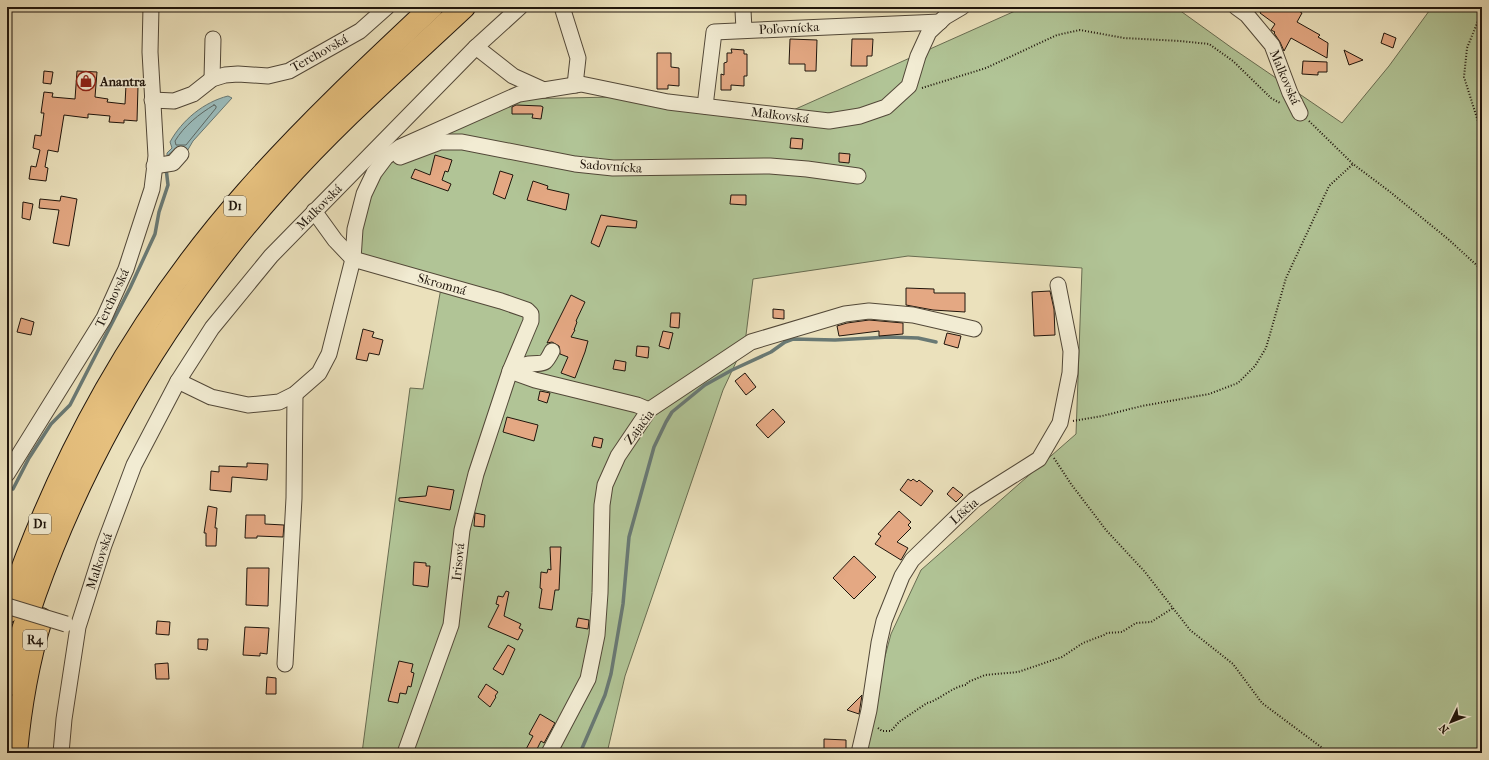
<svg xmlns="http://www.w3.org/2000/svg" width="1489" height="760" font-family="'IM FELL French Canon',serif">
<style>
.green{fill:#b1c496;stroke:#686c51}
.water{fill:#9bbbba;stroke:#697974}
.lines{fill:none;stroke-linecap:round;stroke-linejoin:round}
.shore{stroke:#5d6863;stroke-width:1}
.stream{stroke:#697974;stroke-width:3.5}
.building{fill:#e4a883;stroke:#1f150c}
.minor-casing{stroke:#524838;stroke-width:17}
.highway-casing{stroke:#1f150c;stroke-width:24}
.path{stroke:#1f150c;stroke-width:2;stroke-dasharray:1 2;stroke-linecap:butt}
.minor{stroke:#f2ecd3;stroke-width:15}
.highway{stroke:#e6c07e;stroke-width:22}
.minor-bridge-casing{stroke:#524838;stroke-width:17;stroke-linecap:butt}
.minor-bridge{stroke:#f2ecd3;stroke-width:15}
.labels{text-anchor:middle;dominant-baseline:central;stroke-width:3.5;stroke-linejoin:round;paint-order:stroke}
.shield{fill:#f2ecd3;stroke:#5e5648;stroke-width:1}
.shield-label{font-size:12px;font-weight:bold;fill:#1f150c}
.street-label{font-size:13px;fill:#1f150c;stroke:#f2ecd3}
.poi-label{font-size:13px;font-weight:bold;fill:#1f150c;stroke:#f2ecd3;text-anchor:start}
</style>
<rect width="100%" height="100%" fill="#ebe1bc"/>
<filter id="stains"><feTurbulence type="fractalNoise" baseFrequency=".005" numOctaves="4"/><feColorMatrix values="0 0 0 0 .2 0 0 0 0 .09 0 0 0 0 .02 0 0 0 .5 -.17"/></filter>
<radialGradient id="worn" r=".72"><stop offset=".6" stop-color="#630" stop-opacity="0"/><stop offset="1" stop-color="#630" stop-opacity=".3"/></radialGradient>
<path class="green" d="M1024 7H1175L1232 48 1342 123 1389 66 1432 7H1482V753H865L880 675 891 634 921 570 1076 434 1082 268 908 256 753 279 745 343 723 390 625 676 607 753H362L410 388 423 389 441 288 370 267 356 268 358 212 393 154 517 99 614 97 771 120Z"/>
<path class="water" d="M228 96 232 98 193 141 186 153 174 150 167 156V153L172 148 170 142C182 120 204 102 228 96Z"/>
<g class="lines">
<path class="shore" d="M214 105 216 106V108L186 145H176L175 141C184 126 199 114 214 105Z"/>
<g class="stream">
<path d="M13 489 29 458 51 424 70 405 130 288 155 234 159 212 168 185 166 168"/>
<path d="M580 753 605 695 611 674 623 604 629 537 654 447 666 422 672 412 705 385 732 370 771 352 785 342 793 339 835 340 889 337 918 338 936 342"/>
</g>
</g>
<g class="building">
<path d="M1263 7H1292L1302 13 1297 22 1320 35 1318 37 1328 43 1327 58 1291 38 1284 51 1280 42 1274 33 1275 32 1271 30 1275 24 1260 13Z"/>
<path d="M1384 33 1396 38 1393 48 1381 43Z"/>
<path d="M790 39 817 40 816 71H805V64H789Z"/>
<path d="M852 39H873L872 56H867V66H851Z"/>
<path d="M731 49 744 50V54H747V76H744V86L731 85V90H721V74L724 75V63L727 62V53H732Z"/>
<path d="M1344 50 1363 60 1349 65Z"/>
<path d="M657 53H671V67L679 68V86L668 85V89H657Z"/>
<path d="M1303 61 1327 62V72H1318V75L1302 74Z"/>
<path d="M44 71 53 72 51 84 43 83Z"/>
<path d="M77 71 97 72 95 97 108 99 107 102 125 104 126 85 138 86 137 121 124 120V123L109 122 110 116 88 114V118L64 115 58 152 48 150 45 167 48 168 46 181 29 179 31 166 36 167 40 150 33 148 35 135 41 136 44 113H41L44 92 53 93 52 97 75 99Z"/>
<path d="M516 105 541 106 543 107 541 119 532 118 533 114H512V107Z"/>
<path d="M791 138 803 139 802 149 790 148Z"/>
<path d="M839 153 850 154 849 163 839 162Z"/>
<path d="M435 155 452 160 448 172 445 171 442 180 451 184 448 191 411 178 415 169 430 175Z"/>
<path d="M500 171 513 175 505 199 493 194Z"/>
<path d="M533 181 548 186 547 189 569 194 566 210 527 200Z"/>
<path d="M731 195H746V205L730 204Z"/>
<path d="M61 196 77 199 69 246 53 243 59 210 39 208 40 199 60 201Z"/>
<path d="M23 202 33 204 30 220 22 218Z"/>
<path d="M601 215 637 221 636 228 607 226 599 247 591 243Z"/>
<path d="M906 288 934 289V293H965V312L933 310 906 305Z"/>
<path d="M1050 291 1054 309 1055 335 1034 336 1032 292Z"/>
<path d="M571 295 585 302 576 321 577 322 574 330H575L571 337 588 341 585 352 575 378 561 373 568 357 560 354 559 346 552 342 547 343Z"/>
<path d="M773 309 784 310V319L773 318Z"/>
<path d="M671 313H680L679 328 670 327Z"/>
<path d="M21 318 34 322 31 335 17 332Z"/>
<path d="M869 320 903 323V334L879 336V331L839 336 837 326 847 323Z"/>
<path d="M363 329 374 332 372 337 383 340 379 355 369 353 367 361 356 359Z"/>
<path d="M663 331 673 333 669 349 659 346Z"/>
<path d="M947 333 961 336 958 348 944 344Z"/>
<path d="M637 346 649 347 648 358 636 356Z"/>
<path d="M615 360 626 362 625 371 613 369Z"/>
<path d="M745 373 756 387 746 395 735 381Z"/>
<path d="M540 391 550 393 547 403 538 400Z"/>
<path d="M773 409 785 422 768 438 756 425Z"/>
<path d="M507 417 538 425 534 441 503 432Z"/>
<path d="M594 437 603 439 601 448 592 446Z"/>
<path d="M247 463 268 464 267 480 232 477 231 492 210 490 211 471 219 472V466L247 467Z"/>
<path d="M908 479 911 481 913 479 917 482 919 480 933 491 921 506 900 490Z"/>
<path d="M428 486 454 490 450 510 399 501V498L426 496Z"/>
<path d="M953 487 963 495 956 502 947 494Z"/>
<path d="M208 506 217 508 215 528H217L216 546H206V533H204Z"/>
<path d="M899 511 911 522 908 525 911 528 897 542 908 548 901 560 875 544 881 536 878 534Z"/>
<path d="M475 513 485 515 484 527 474 526Z"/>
<path d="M246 515H265V524L284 525 283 537 257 536V538H245Z"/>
<path d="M550 547H561L559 590H555L552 610 539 608 542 589 540 588 541 572 547 573 548 569 551 570Z"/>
<path d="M854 556 876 577 854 599 833 578Z"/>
<path d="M414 562 426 563V566H430L428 587 413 585Z"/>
<path d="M247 568H269L268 606 246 605Z"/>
<path d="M506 591 509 592 504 616 521 624 519 628 523 630 518 640 488 627 499 605 496 604 498 596 503 597Z"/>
<path d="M578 618 589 620 588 629 576 627Z"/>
<path d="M157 621 170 622 169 635 156 634Z"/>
<path d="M245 627 269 628 267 654 260 653V656L243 655Z"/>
<path d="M198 639H208L207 650 198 649Z"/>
<path d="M508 645 515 649 503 675 493 669Z"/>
<path d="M399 661 413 664 411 672 414 673 411 687 408 686 406 694 400 693 398 703 388 701Z"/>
<path d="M168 663 169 679H156L155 664Z"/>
<path d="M267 677 276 678V694H266Z"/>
<path d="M486 684 498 692 495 696 496 697 490 707 478 697Z"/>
<path d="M862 695 859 714 847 710Z"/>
<path d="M540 714 555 723 544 743 541 741 535 753H524L533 736 529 734Z"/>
<path d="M824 739 846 740V753H824Z"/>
</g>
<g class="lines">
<g class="minor-casing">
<g id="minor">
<path d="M562 7 578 58 575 85"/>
<path d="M1236 7 1247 15 1272 45 1290 93 1300 113"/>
<path d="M743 10 744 30"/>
<path d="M476 47 513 76 544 90"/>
<path d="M212 79 213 39"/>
<path d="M152 100 174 101 193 94 212 79 225 75 238 74 268 76 289 71 360 31 387 7"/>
<path d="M705 106 714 32 940 22"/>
<path d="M400 157 440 142H462L575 164 613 168 770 166 807 169 858 176"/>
<path d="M154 166 173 163 181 154"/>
<path d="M314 211 335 240 353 259 501 301 527 310 531 314V321L510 371 535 380 637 405 649 410"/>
<path d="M178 381 211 397 248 405 279 402 295 394 319 373 329 354 353 259 355 229 364 194 374 173 386 157 400 147 519 94 581 84 668 102 829 121 860 116 886 107 909 86 918 56 929 32 945 17 962 7"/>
<path d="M7 474 104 318 126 269 152 189 156 156 150 52 151 7"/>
<path d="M285 664 294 498 295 394"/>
<path d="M61 753 64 719 78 627 104 545 134 465 178 381 212 328 271 256 476 47 520 7"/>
<path d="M405 753 451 625 462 530 476 474 510 371C516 368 523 365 529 364 544 362 544 367 552 351"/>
<path d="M549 753 588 679 597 635 600 593 602 505 605 485 618 456 649 410 751 342 845 314 869 311 913 315 974 329"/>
<path d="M859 753 869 710 879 643 884 621 902 576 912 560 974 500 1039 459 1060 423 1070 373 1071 351 1058 285"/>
</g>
</g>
<g class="highway-casing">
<g id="highway">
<path d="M7 612C58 459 139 314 246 193 304 127 368 67 432 7"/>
<path d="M7 685C55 501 151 329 279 187 336 123 401 66 464 7"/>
<path d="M16 753C20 708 28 662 41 619"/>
</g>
</g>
<g class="path">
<path d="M1482 18 1478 21 1467 48 1464 77 1482 134"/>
<path d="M922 88 986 68 1057 35 1080 30 1124 38 1180 41 1209 44 1233 61 1271 98 1280 103"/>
<path d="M1309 121 1353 164 1389 191 1448 239 1482 270"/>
<path d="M1073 421 1102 416 1142 406 1209 394 1238 383 1255 366 1266 348 1286 278 1329 186 1353 164"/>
<path d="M1054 458 1071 484 1106 530 1145 572 1190 630 1233 664 1262 703 1329 753"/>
<path d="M878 728 882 731H891L899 722 927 703C938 701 953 686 966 685L968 682 985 675 1018 672 1062 657 1083 643 1104 635 1107 633 1122 632 1136 623 1151 622 1173 608"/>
</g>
<use href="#minor" class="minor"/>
<use href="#highway" class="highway"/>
<g class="minor-bridge-casing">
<path id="minor-bridge" d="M7 606 66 624"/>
</g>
<use href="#minor-bridge" class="minor-bridge"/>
</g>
<defs>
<g id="shop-ring" transform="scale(1)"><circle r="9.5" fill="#f2ecd3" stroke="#8f2418" stroke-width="1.5"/><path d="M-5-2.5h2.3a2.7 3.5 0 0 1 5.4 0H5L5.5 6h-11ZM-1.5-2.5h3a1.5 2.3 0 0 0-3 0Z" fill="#8f2418"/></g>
</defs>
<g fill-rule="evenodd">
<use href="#shop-ring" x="86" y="81"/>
</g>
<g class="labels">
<g class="shield">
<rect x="224" y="196" width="22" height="20" rx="3"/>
<rect x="29" y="514" width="22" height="20" rx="3"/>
<rect x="23" y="630" width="24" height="20" rx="3"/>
</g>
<g class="shield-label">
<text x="235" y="206">D1</text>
<text x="40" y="524">D1</text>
<text x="35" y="640">R4</text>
</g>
<g class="street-label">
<text transform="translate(789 28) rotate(-3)">Poľovnícka</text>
<text transform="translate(319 53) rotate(-29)">Terchovská</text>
<text transform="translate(1285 77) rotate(67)">Malkovská</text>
<text transform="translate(780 115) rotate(7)">Malkovská</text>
<text transform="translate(611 166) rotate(4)">Sadovnícka</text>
<text transform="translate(319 207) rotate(-45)">Malkovská</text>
<text transform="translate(442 284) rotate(16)">Skromná</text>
<text transform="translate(112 298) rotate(-65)">Terchovská</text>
<text transform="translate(639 427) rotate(-53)">Zajačia</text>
<text transform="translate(964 511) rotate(-41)">Líščia</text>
<text transform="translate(99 561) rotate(-72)">Malkovská</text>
<text transform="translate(458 562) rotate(-84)">Irisová</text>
</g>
<g class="poi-label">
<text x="100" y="81">Anantra</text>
</g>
</g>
<rect width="1489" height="760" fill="none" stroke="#ebe1bc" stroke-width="24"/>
<rect x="8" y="8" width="1473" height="744" fill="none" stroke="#1f150c" stroke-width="2"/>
<rect x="12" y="12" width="1465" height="736" fill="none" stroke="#1f150c"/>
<g transform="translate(1451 722) rotate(227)" stroke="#f2ecd3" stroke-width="3" paint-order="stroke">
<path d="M0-3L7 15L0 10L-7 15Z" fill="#1f150c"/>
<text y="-6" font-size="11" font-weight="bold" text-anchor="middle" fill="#1f150c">N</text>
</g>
<rect width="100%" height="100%" filter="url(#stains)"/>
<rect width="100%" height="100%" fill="url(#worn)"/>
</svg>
